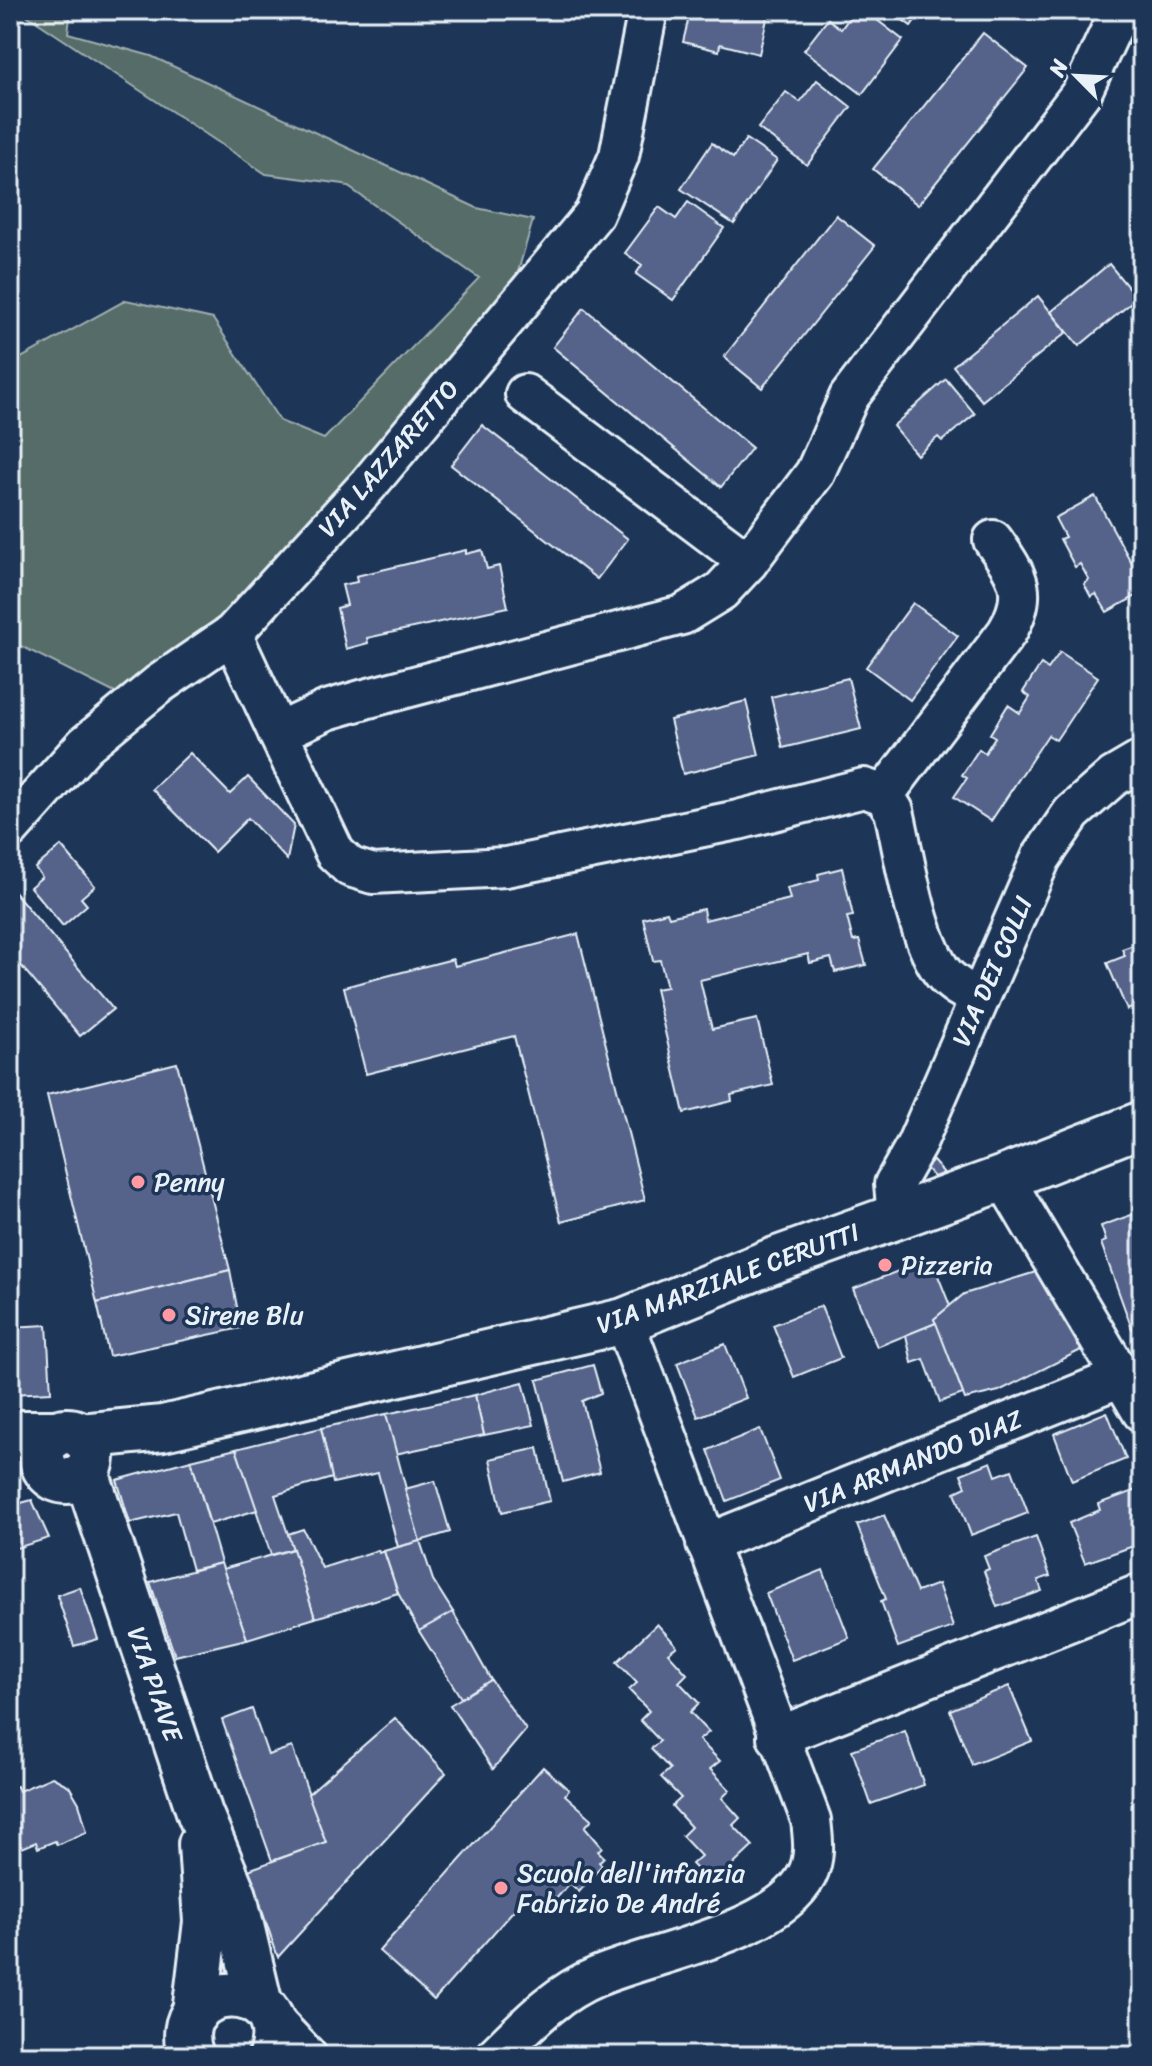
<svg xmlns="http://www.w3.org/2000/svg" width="1152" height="2066" font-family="Sriracha,sans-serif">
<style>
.green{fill:#566c68;stroke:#9faeb0;stroke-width:2}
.building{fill:#55628a;stroke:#e8f1f8;stroke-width:2}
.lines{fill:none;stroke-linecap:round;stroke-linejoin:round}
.minor-casing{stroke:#e8f1f8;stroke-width:44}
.tertiary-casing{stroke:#e8f1f8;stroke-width:50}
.secondary-casing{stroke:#e8f1f8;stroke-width:50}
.minor{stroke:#1d3557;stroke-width:38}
.tertiary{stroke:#1d3557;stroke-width:44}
.secondary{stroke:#1d3557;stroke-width:44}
.poi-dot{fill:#ff9aa2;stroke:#1d3557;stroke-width:3}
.labels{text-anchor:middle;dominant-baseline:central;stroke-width:7;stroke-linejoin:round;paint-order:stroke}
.street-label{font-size:26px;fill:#e8f1f8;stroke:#1d3557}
.poi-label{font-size:26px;fill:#e8f1f8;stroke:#1d3557;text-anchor:start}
</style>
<rect width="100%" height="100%" fill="#1d3557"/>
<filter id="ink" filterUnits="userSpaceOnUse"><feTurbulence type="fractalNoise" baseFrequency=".0125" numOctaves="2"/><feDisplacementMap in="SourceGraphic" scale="16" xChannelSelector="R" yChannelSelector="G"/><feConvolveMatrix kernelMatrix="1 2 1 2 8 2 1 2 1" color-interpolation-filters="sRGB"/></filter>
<g filter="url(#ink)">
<path class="green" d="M19 10H71L68 33 151 56 477 208 533 220 510 299 234 608 121 696 17 644 10 647V364L126 300 213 319 280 421 324 439 479 278 344 184 266 174Z"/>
<g class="building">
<path d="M769 10 759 54 720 44 719 51 683 42 690 13 679 10Z"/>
<path d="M855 10H864L903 40 862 94 804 50 828 19 841 29Z"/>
<path d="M889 10H922L911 26Z"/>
<path d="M983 33 1028 68 918 205 873 169Z"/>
<path d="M817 80 851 107 807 165 758 128 786 92 800 102Z"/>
<path d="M746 139 777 160 734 224 681 189 712 143 733 158Z"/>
<path d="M688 202 724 228 673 300 636 274 642 265 625 253 659 207 676 219Z"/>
<path d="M836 215 875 246 762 388 724 357Z"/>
<path d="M1109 264 1137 298 1079 346 1051 312Z"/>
<path d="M1038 296 1067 332 982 401 953 366Z"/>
<path d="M584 308 752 448 721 487 553 347Z"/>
<path d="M946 379 975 414 942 441 938 437 917 455 893 426Z"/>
<path d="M482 425 628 539 597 579 451 465Z"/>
<path d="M1095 496 1142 582V593L1107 612 1096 594 1091 597 1084 584 1089 580 1080 564 1075 567 1060 539 1065 537 1055 518Z"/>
<path d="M466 550V554L482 550 487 569 499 566 508 607 367 638 368 643 346 649 337 608 347 605 342 585 357 582 356 576Z"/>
<path d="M913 603 958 636 910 700 866 667Z"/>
<path d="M1060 652 1098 677 1056 740 1048 735 991 821 954 797 967 778 962 775 979 749 985 753 995 737 990 734 1008 705 1020 713 1030 697 1023 692 1041 664 1048 669Z"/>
<path d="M848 678 861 729 783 748 771 697Z"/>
<path d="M746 701 759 755 683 774 670 720Z"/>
<path d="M190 753 230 794 248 777 294 825 287 860 248 818 214 852 152 789Z"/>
<path d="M61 846 95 886 81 898 87 905 63 926 30 887 42 877 35 868Z"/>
<path d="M842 868 853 916 847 917 853 941 859 940 866 965 835 972 831 958 810 963 808 954 700 980 712 1029 757 1019 773 1085 731 1095 732 1101 684 1113 655 989 667 987 660 960 653 961 643 918 667 912 669 917 703 909 705 920 790 899 787 888 819 880 818 874Z"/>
<path d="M12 889 113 1009 80 1036 18 962 10 968Z"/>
<path d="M578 934 645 1200 561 1222 514 1036 366 1074 344 987 453 959 455 966Z"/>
<path d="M1142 942V1004L1127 1010 1107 963 1125 956 1122 949Z"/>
<path d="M177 1063 230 1270 97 1303 47 1095Z"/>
<path d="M933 1161 944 1173 934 1177 924 1166Z"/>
<path d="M1142 1211V1325L1132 1329 1101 1243 1106 1241 1101 1226Z"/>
<path d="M931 1258 950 1306 934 1319 936 1323 877 1347 853 1289Z"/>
<path d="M230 1270 241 1328 109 1356 97 1303Z"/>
<path d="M1036 1272 1083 1349 999 1391 965 1399 934 1319 964 1294Z"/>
<path d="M821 1306 841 1358 794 1377 773 1325Z"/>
<path d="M936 1323 963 1394 940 1402 924 1359 912 1363 906 1335Z"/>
<path d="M47 1325 51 1392 10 1394V1327Z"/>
<path d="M725 1344 746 1398 698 1417 677 1363Z"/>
<path d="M593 1365 601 1393 582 1401 600 1472 563 1482 537 1380Z"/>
<path d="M523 1382 534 1425 484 1435 475 1395Z"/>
<path d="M475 1395 484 1435 395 1454 386 1414Z"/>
<path d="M1107 1412 1126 1459 1072 1481 1054 1434Z"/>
<path d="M386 1414 420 1541 398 1547 378 1473 333 1483 321 1428Z"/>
<path d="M321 1428 332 1478 275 1495 293 1549 271 1555 236 1449Z"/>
<path d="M760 1429 780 1480 727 1501 708 1450Z"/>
<path d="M538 1448 550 1501 502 1512 490 1459Z"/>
<path d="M236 1449 257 1510 210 1524 191 1460Z"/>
<path d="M191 1460 221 1563 192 1570 176 1512 130 1523 117 1480Z"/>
<path d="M991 1462 996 1476 1012 1470 1028 1513 971 1535 955 1492 966 1487 961 1474Z"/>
<path d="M435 1481 450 1532 420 1541 405 1489Z"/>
<path d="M1136 1490 1142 1502V1543L1085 1563 1069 1523 1100 1510 1098 1504Z"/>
<path d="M32 1500 49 1538 10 1550V1506Z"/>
<path d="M884 1515 917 1592 938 1584 953 1627 898 1647 881 1601 886 1599 857 1525Z"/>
<path d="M303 1529 322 1568 378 1550 379 1553 384 1551 398 1593 315 1618 288 1534Z"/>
<path d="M1036 1537 1050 1576 1038 1580 1042 1591 997 1607 984 1571 989 1569 984 1556Z"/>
<path d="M420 1541 433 1580 453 1612 419 1631 398 1593 384 1551Z"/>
<path d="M293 1549 315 1618 247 1639 223 1569Z"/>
<path d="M221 1563 247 1639 175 1656 150 1582Z"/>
<path d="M823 1570 849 1638 792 1660 766 1593Z"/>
<path d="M80 1587 98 1639 74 1646 57 1595Z"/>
<path d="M453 1612 491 1680 461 1698 419 1631Z"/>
<path d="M657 1624 677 1646 668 1653 687 1674 679 1682 699 1703 690 1712 709 1732 699 1740 720 1761 710 1769 730 1790 722 1798 740 1818 733 1825 753 1846 712 1885 692 1864 701 1856 682 1836 691 1827 672 1806 681 1798 661 1777 670 1769 651 1749 660 1741 640 1720 649 1711 629 1690 637 1683 617 1662Z"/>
<path d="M491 1680 526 1730 493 1769 450 1705Z"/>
<path d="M1009 1686 1032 1741 972 1765 950 1710Z"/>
<path d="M252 1709 268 1755 292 1747 326 1842 272 1861 222 1720Z"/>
<path d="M395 1718 446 1773 278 1957 248 1870 326 1842 308 1794Z"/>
<path d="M905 1731 924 1785 871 1804 852 1750Z"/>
<path d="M543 1767 569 1790 565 1795 592 1819 585 1827 602 1847 598 1851 604 1857 599 1862 602 1865 579 1892 570 1883 547 1909 529 1893 434 2000 379 1951Z"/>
<path d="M52 1777 69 1786 79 1803 87 1832 57 1845 55 1841 38 1848 36 1842 22 1848 19 1840 10 1844V1789L17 1786 19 1791Z"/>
<path d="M1142 2045V2056H1115Z"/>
</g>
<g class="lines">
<g class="minor-casing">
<g id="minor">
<path d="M525 394 748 562"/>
<path d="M232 634 278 733"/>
<path d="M884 795 1007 632C1030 592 1018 576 993 540"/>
<path d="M10 829 85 745 159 684 232 634 368 485 594 214 619 156 648 10"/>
<path d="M980 998C964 990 950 984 940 969 914 929 905 858 894 811L884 795 864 788 738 820 506 867 373 874 350 867 335 853 278 733 327 710 365 699 682 615 721 591 748 562 815 473 849 397 1082 92 1120 10"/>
<path d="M1004 1178 1142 1412"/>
<path d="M897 1217 894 1184 916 1145 1041 858 1072 813 1113 777 1142 760"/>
<path d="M706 1544 1121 1377"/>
<path d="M777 1737 1142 1593"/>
<path d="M270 2017 307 2056"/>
<path d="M495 2056C526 2026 555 1994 596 1977 654 1952 777 1933 807 1875 816 1857 813 1839 811 1820L624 1321"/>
</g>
</g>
<g class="tertiary-casing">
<path id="tertiary" d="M81 1436 163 1428 624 1321 775 1260 1004 1178 1142 1124"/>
</g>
<g class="secondary-casing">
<g id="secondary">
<circle cx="67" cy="1456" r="25"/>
<path d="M10 1433H58"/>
<path d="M86 1472 200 1814 234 1896 260 2005"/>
<path d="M195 2013 206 1922 201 1844"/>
<path d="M191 2056C163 1978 297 1973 271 2056"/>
</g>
</g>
<use href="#minor" class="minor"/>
<use href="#tertiary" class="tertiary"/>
<use href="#secondary" class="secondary"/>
</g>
</g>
<g class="poi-dot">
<circle cx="138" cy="1182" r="8"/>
<circle cx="885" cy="1265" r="8"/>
<circle cx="169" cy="1315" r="8"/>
<circle cx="501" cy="1888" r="8"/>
</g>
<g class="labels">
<g class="street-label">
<text transform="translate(388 458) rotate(-49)">VIA LAZZARETTO</text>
<text transform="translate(992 971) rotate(-66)">VIA DEI COLLI</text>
<text transform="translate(728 1278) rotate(-20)">VIA MARZIALE CERUTTI</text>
<text transform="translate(913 1461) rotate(-22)">VIA ARMANDO DIAZ</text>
<text transform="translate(155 1684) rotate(71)">VIA PIAVE</text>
</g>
<g class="poi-label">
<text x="154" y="1182">Penny</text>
<text x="901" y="1265">Pizzeria</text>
<text x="185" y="1315">Sirene Blu</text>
<text x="517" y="1873">Scuola dell'infanzia<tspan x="517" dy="30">Fabrizio De André</tspan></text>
</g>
</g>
<rect width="1152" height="2066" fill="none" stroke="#1d3557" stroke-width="40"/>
<rect x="20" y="20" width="1112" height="2026" fill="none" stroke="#e8f1f8" stroke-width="3" filter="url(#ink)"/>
<g transform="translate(1076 76) rotate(294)" stroke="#1d3557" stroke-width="6" paint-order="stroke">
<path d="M0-6L14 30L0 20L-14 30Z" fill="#e8f1f8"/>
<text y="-12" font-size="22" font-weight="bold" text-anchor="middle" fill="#e8f1f8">N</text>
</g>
</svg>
